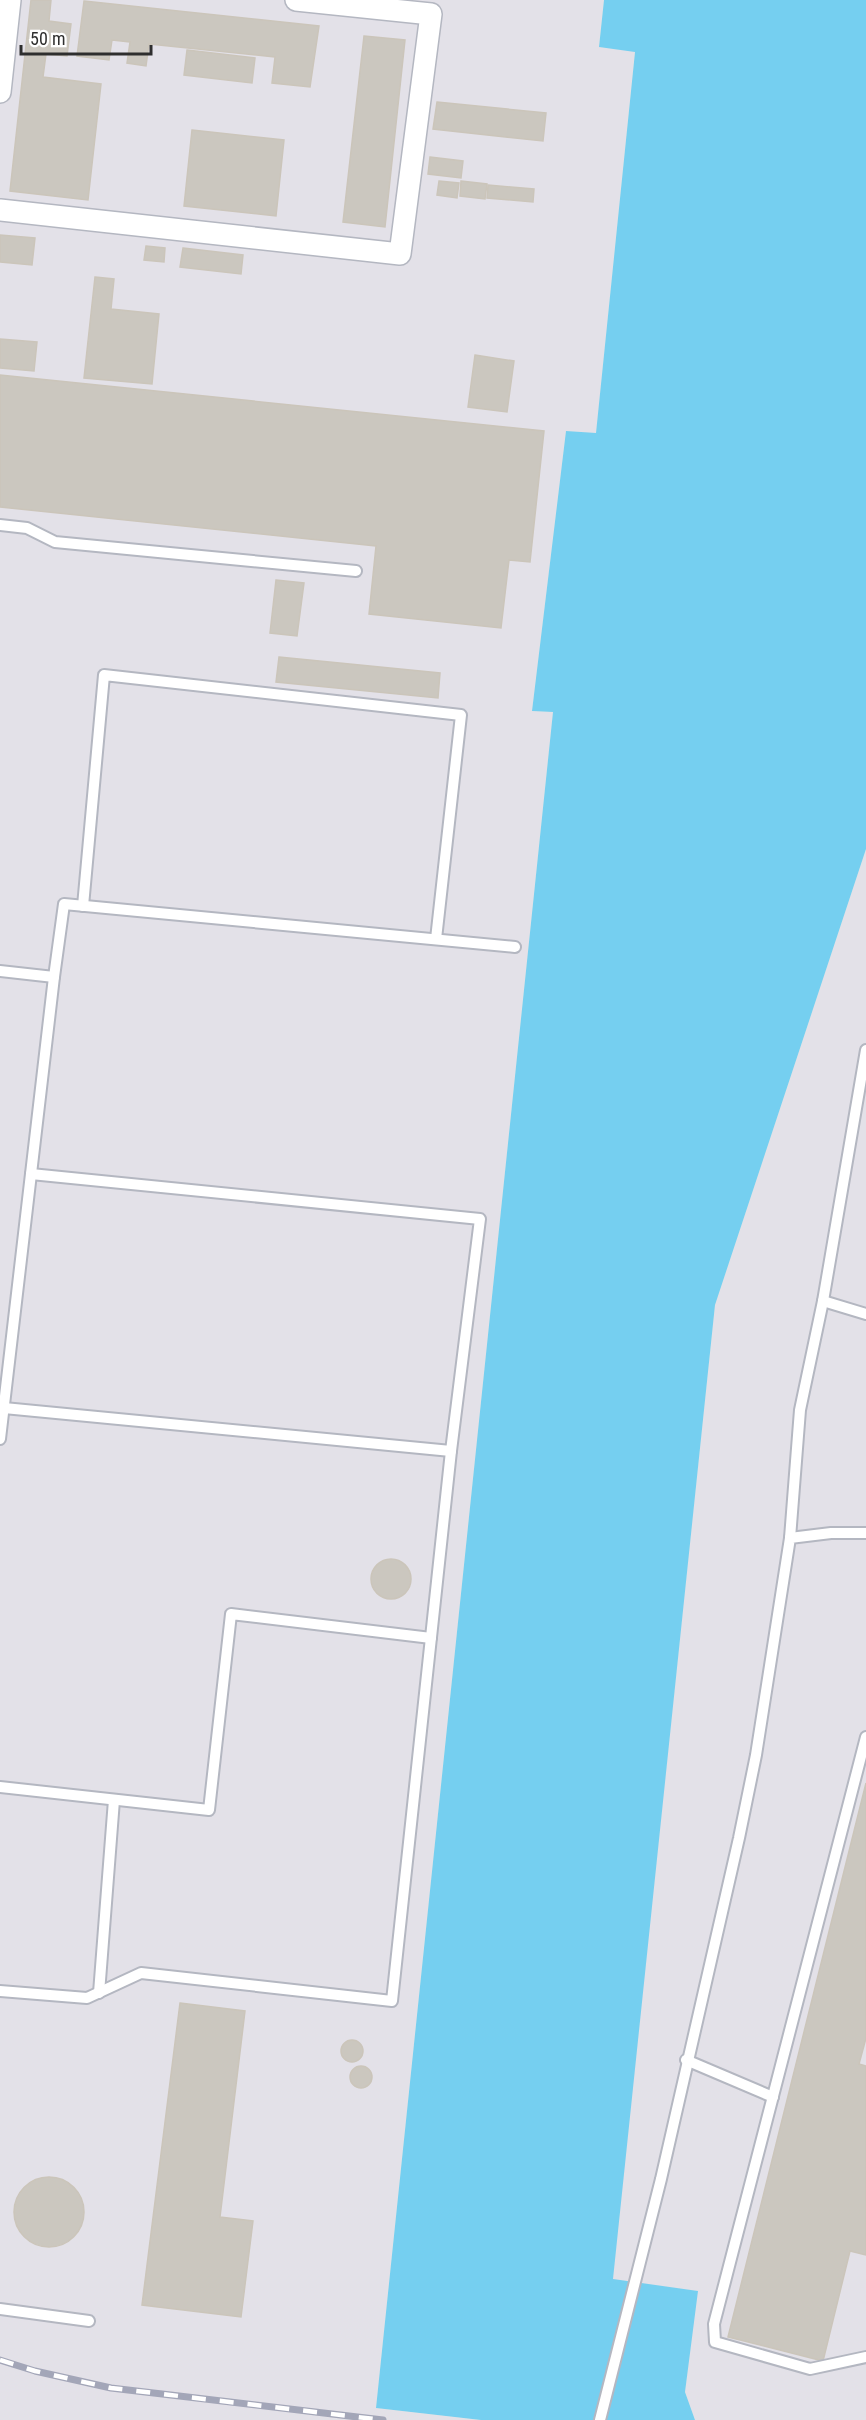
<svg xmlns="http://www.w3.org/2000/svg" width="866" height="2420" font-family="'Roboto Condensed',sans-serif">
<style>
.industrial{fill:#e3e1e8}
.water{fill:#75cff0}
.building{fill:#cbc7bf;stroke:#cbc5ba;stroke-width:1.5}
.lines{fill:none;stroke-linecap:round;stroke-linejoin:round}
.service-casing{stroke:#b4b7c1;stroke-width:14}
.minor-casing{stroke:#b4b7c1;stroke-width:24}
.service{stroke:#fff;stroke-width:10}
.minor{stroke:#fff;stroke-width:21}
.rail-casing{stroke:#a3a6b8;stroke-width:7}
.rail{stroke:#fff;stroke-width:4.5;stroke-dasharray:14;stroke-linecap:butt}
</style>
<rect width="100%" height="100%" fill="#efe9e1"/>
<g class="industrial">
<path d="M0 0H604L599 47 635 51 596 434 566 431 532 711 553 712 376 2408 481 2420H0Z"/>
<path d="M866 849V2420H695L685 2392 697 2291 612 2280 715 1305Z"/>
</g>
<path class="water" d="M604 0H866V849L715 1305 613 2279 698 2291 685 2392 695 2420H481L376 2408 553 712 532 711 566 431 596 433 635 52 599 47Z"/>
<g class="building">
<path d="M31 0H51L49 21 71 24 67 56 46 54 43 77 101 84 88 200 10 191Z"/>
<path d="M84 1 319 26 310 87 272 83 275 57 149 44 146 66 127 63 130 42 112 40 109 60 77 56Z"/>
<path d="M364 36 405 40 385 227 343 222Z"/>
<path d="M187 50 255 58 252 83 184 75Z"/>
<path d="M437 102 546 113 543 141 433 129Z"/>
<path d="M192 130 284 140 276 216 184 206Z"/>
<path d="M430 157 463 161 461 178 428 174Z"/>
<path d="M439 181 459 183 457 198 437 195Z"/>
<path d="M461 181 487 184 485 199 460 196Z"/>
<path d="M488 185 534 189 533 202 487 198Z"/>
<path d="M0 235 35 238 32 265 0 262Z"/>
<path d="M146 246 165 248 164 262 144 260Z"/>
<path d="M183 248 243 255 241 274 180 267Z"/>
<path d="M95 277 114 279 111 309 159 314 152 384 84 378Z"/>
<path d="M0 339 37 342 34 371 0 368Z"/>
<path d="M475 355 514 361 507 412 468 407Z"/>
<path d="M0 375 544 431 530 562 509 560 501 628 369 614 376 546 0 507Z"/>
<path d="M276 580 304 583 297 636 270 633Z"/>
<path d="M279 657 440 673 438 698 276 682Z"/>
<circle cx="391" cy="1579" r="20"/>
<path d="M866 1783V2038L859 2064 866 2066V2255L850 2251 823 2361 728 2337Z"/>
<path d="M180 2003 245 2011 220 2217 253 2221 241 2317 142 2305Z"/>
<circle cx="352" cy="2051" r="11"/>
<circle cx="361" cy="2077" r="11"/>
<circle cx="49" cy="2212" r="35"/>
</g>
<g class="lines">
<g class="service-casing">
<g id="service">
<path d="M0 525 27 528 55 542 356 571"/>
<path d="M83 906 104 675 461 715 436 939"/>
<path d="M0 971 54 977"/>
<path d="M823 1301 866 1314"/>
<path d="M4 1408 451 1451"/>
<path d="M0 1439 54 977 64 904 515 947"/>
<path d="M790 1538 800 1410 823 1301 866 1050"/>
<path d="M866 1737 714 2324 715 2342 810 2369 866 2357"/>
<path d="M0 1787 209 1810 231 1614 431 1638"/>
<path d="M0 1991 87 1998 141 1973 392 2001 451 1451 480 1219 31 1174"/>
<path d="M99 1993 114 1800"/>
<path d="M686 2060 773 2097"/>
<path d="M0 2309 89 2321"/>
<path d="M600 2420 661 2179 739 1838 756 1755 790 1538 831 1533H866"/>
</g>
</g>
<g class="minor-casing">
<g id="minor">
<path d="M0 92 10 0"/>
<path d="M0 210 400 254 431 14 296 0"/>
</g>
</g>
<use href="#service" class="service"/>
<use href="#minor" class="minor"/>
<g class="rail-casing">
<path id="rail" d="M0 2360 35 2371 111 2388 383 2420"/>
</g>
<use href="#rail" class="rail"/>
</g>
<path d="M21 45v9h130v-9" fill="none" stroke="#2e2e2e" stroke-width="3"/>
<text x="30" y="45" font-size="18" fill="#2e2e2e" stroke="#ffffff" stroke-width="4.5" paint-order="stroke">50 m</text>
</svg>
